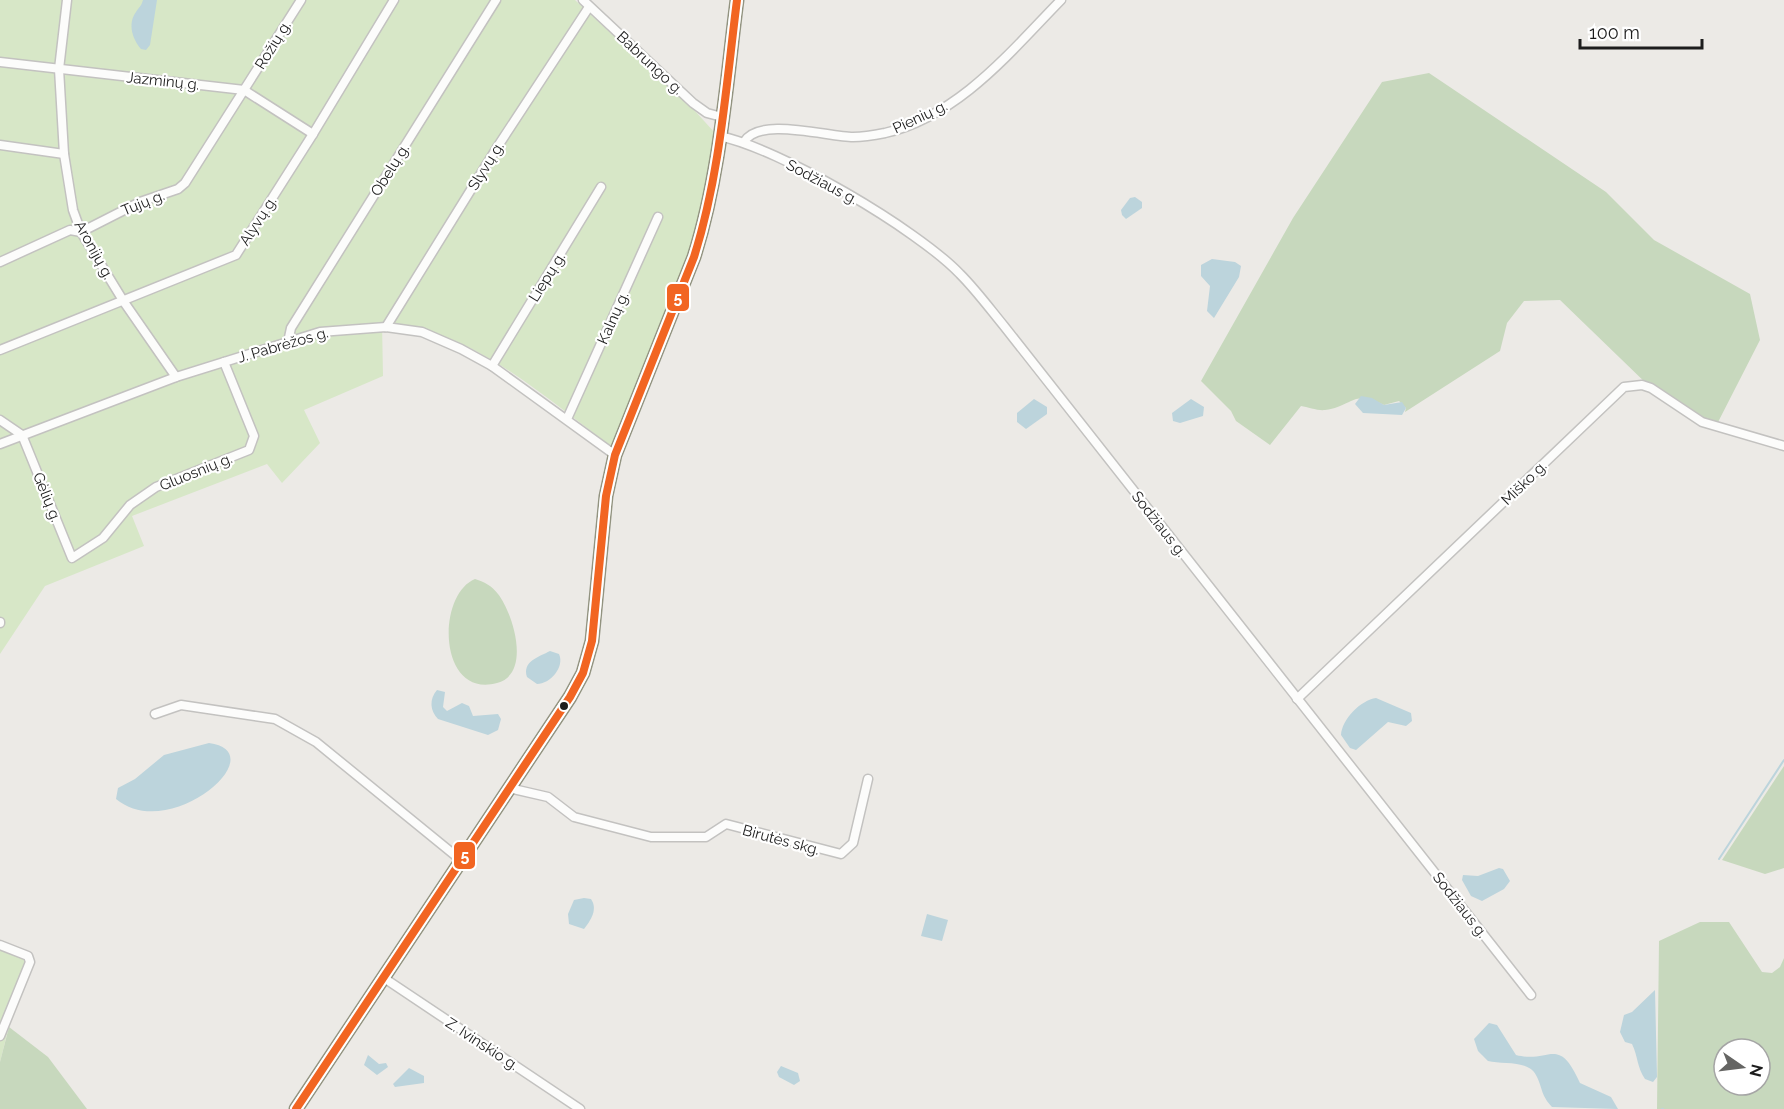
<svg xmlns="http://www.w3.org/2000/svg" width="1784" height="1109" font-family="Raleway,sans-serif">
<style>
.grass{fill:#d7e7c7}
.forest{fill:#c7d8bd;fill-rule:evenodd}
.water{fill:#bcd4dc}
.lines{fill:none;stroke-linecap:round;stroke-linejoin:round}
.stream{stroke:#bcd4dc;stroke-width:2}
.minor-casing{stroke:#c3c2c0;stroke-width:11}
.secondary-casing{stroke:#929380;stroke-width:15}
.minor{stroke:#fcfcfb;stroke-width:8}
.secondary{stroke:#f2f2ea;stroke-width:12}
.bus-1-casing{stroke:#fff;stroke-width:12}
.bus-1{stroke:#f26522;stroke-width:8}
.bus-dot{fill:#1d1d1d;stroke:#fff;stroke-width:2}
.labels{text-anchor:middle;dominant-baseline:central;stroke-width:4.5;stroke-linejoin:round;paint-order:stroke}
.street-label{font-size:15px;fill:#1d1d1d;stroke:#fff}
.line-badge{stroke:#fff;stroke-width:2}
.badge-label{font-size:16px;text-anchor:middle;font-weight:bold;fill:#fff}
</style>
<rect width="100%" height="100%" fill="#eceae6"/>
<g class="grass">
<path d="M0 0H575L695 111 715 133 705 199 692 248 611 446C542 396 470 327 382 323L383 376 304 410 320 443 282 483 267 464 132 516 144 546 45 586 0 654Z"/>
<path d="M0 941 25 950 33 959 9 1026 0 1062Z"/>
</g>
<g class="forest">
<path d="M1429 73 1606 192 1654 240 1750 294 1760 340 1715 428 1651 388 1560 300 1524 301 1507 323 1500 351 1405 412 1406 408 1399 401 1384 405C1352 389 1354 406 1325 410 1318 411 1308 407 1301 406L1270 445 1236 421 1231 411 1201 381 1293 218 1382 82Z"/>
<path d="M475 579C485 582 492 586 498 594 513 613 532 674 497 683 438 699 436 595 475 579Z"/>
<path d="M1784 766V868L1765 874 1722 860Z"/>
<path d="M1700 922H1729L1762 972 1772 973 1780 967 1784 958V1109H1657L1659 941ZM1724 1049H1760V1085H1724Z"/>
<path d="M9 1027 48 1057 87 1109H0V1062Z"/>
</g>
<g class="water">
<path d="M143 0H157L150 45 146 50 141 49C133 40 127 24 136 12 139 7 141 7 143 0Z"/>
<path d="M1135 197 1142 202V208L1126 219 1122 215 1121 210 1130 198Z"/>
<path d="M1212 259 1235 262 1241 266 1239 277 1214 318 1207 311 1210 286 1201 276V265Z"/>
<path d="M1361 396 1372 398 1384 405 1402 402 1406 408 1402 415 1363 413 1355 404Z"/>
<path d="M1034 399 1047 407V414L1026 429 1017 422V413Z"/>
<path d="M1191 399 1204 407 1203 416 1180 423 1173 421 1172 413Z"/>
<path d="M550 651 559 654C565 667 550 684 537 684L527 677C522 661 539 657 550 651Z"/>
<path d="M437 690 445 692 443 707 447 711 462 703 469 706 473 716 498 714 501 719 498 730 488 735 438 719C430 711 429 699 437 690Z"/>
<path d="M1376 698 1411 713 1412 721 1406 726 1388 722 1356 750 1350 748 1341 735C1342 719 1361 700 1376 698Z"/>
<path d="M209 743C276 752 170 844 116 799L118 788 135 779 164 755Z"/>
<path d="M1499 868 1503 869 1510 881 1504 889 1482 901 1471 896 1462 880 1463 875 1478 876Z"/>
<path d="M584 898 591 899C598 909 591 920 584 929L569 924 568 914 574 900Z"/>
<path d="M927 914 948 920 942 941 921 936Z"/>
<path d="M1655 990 1657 1077 1653 1082 1645 1079C1637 1068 1638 1056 1632 1044L1625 1042 1620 1032 1624 1015 1632 1012Z"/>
<path d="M1489 1023 1497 1025 1516 1055C1550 1064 1558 1034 1580 1083L1611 1097 1618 1109 1552 1107C1541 1095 1543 1090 1537 1077 1530 1059 1502 1065 1488 1061L1478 1051 1474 1039Z"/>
<path d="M368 1055 379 1064 386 1063 388 1067 377 1075 364 1065Z"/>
<path d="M781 1066 798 1073 800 1081 794 1085 779 1077 777 1072Z"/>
<path d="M409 1068 424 1076V1083L395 1087 393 1084Z"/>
</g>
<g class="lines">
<g class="stream">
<path d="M1719 859 1784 760"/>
<path d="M1662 1109H1663"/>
</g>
<g class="minor-casing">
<g id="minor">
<path d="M67 0 59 69 64 154 73 210 81 232 124 302 176 377"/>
<path d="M583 0 693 103 707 113 722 117"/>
<path d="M0 62 244 90 313 134"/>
<path d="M719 136C779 148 917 229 960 274 976 290 990 309 1004 326L1531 995"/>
<path d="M744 142C759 116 828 137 853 137 863 137 875 135 885 133 959 116 1011 51 1061 0"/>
<path d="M0 145 64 154"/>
<path d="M0 262 70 230 81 232 140 202 178 189 185 183 301 0"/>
<path d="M386 327 498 146 589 7"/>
<path d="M288 342 291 328 496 0"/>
<path d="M0 350 236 255 313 134 394 0"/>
<path d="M492 366 601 187"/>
<path d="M567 419 658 217"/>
<path d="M0 420 22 435 72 558 103 538 130 505 156 487 249 450 254 436 224 362"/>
<path d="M0 444 176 377 320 332 386 327 422 332 461 349 492 366 615 455"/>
<path d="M0 622V623"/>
<path d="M1297 699 1624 387 1642 385 1651 388 1702 422 1784 446"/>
<path d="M155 714 181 705 275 719 316 742 462 861"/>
<path d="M509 788 548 797 574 817 651 837H706L726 824 841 854 853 843 868 779"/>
<path d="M0 945 28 956 30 962 0 1036"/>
<path d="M384 978 580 1109"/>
</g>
</g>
<g class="secondary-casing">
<path id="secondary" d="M296 1109 570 697 583 673 592 641 606 496 615 455 694 257C720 175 726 86 737 0"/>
</g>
<use href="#minor" class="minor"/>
<use href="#secondary" class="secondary"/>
<g class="bus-1-casing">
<path id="bus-1" d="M296 1109 570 697 583 673 592 641 606 496 615 455 694 257C720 175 726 86 737 0"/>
</g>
<use href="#bus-1" class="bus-1"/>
</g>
<circle class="bus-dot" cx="564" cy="706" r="5"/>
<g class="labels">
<g class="street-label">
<text transform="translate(273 45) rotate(-58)">Rožių g.</text>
<text transform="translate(650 63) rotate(43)">Babrungo g.</text>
<text transform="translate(163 81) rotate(6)">Jazminų g.</text>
<text transform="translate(920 117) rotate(-25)">Pienių g.</text>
<text transform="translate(486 166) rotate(-58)">Slyvų g.</text>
<text transform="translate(390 170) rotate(-58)">Obelų g.</text>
<text transform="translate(822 182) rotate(28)">Sodžiaus g.</text>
<text transform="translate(143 203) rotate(-22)">Tujų g.</text>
<text transform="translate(258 221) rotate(-57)">Alyvų g.</text>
<text transform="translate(94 250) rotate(61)">Aronijų g.</text>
<text transform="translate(547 277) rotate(-58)">Liepų g.</text>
<text transform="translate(613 318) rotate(-66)">Kalnų g.</text>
<text transform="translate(283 345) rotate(-16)">J. Pabrėžos g.</text>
<text transform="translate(196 472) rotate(-22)">Gluosnių g.</text>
<text transform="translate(1524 483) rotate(-44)">Miško g.</text>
<text transform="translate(47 497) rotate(68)">Gėlių g.</text>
<text transform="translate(1159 524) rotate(52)">Sodžiaus g.</text>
<text transform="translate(781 840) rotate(15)">Birutės skg.</text>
<text transform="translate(1460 905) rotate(52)">Sodžiaus g.</text>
<text transform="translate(482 1044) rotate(33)">Z. Ivinskio g.</text>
</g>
</g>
<g class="line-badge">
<rect x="666" y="283" width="24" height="29" rx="6" fill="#f26522"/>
<rect x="453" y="841" width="23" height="29" rx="6" fill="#f26522"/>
</g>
<g class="badge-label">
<text x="678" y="303">5</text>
<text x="465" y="861">5</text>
</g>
<g transform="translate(1742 1067) rotate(104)"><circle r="28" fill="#ffffff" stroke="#a5a5a5" stroke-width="1.5"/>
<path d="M0-4.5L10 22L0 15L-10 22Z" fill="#656563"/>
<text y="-9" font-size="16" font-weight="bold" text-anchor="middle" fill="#1d1d1d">N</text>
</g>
<path d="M1580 39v9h122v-9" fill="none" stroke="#1d1d1d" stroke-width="3"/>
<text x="1589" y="39" font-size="18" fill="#1d1d1d" stroke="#ffffff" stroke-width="4.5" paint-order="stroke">100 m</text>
</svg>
